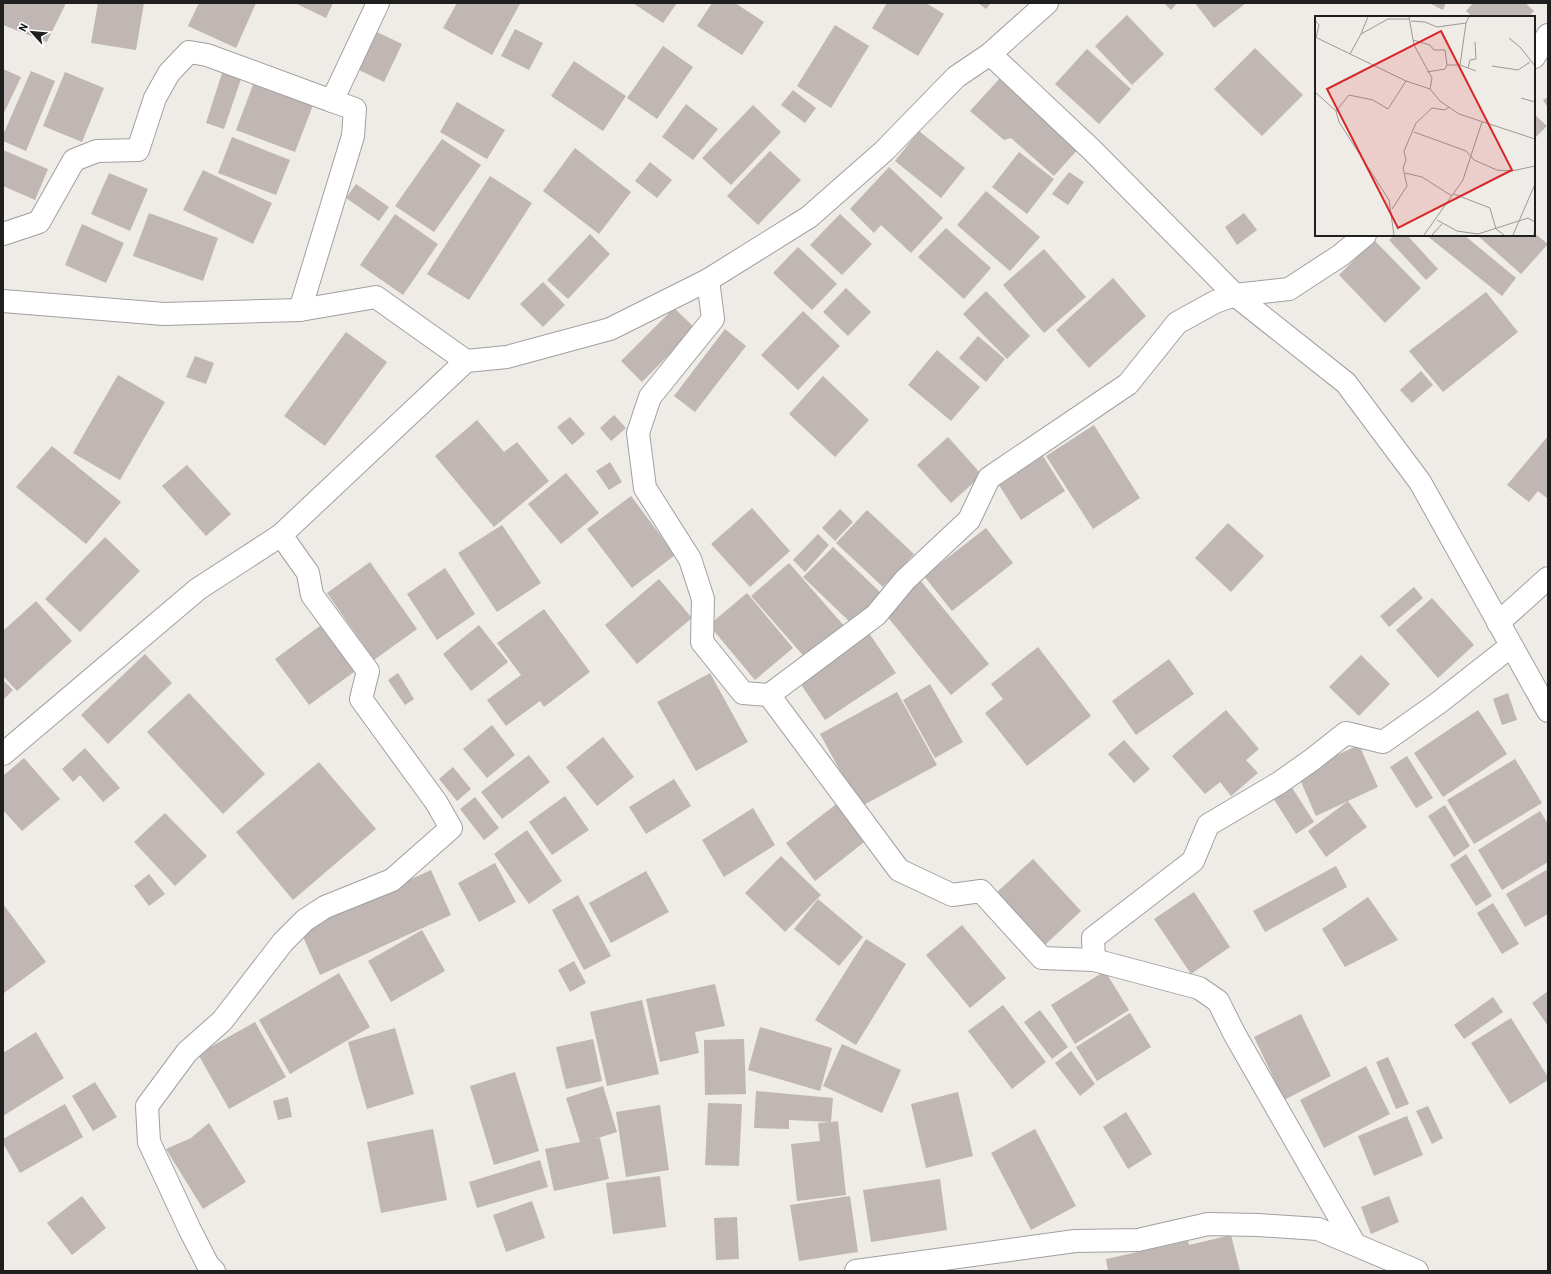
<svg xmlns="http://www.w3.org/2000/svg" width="1551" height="1274" font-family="Barlow,sans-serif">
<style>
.building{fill:#c0b6b3}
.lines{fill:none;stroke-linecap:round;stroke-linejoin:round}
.minor-casing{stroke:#a0a0a0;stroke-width:24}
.minor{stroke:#fff;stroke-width:22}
.inset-road{fill:none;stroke:#9c9996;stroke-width:1}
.view{fill:#d62828;fill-opacity:0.15;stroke:#d62828;stroke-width:2}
.inset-edge{fill:none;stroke:#1f1f1f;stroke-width:2}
</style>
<rect width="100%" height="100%" fill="#efebe6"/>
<g class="building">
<path d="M3 3H66L47 42 3 25Z"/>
<path d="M98 3H144L136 50 91 43Z"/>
<path d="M199 3H256L236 48 188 26Z"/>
<path d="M295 3H333L326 18Z"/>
<path d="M457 3H518L520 4 492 55 443 28Z"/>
<path d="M633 3H677L663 23Z"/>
<path d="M712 3H735L764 22 742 55 697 26Z"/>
<path d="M887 3H926L944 14 918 56 872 28Z"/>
<path d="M978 3H991L986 9Z"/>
<path d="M1164 3H1177L1171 10Z"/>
<path d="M1195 3H1246L1214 28Z"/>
<path d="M1429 3H1446L1443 10Z"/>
<path d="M1473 3H1525L1534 11 1528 17H1473L1466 11Z"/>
<path d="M1127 15 1164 54 1132 85 1095 46Z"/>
<path d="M835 25 869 46 831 108 797 86Z"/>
<path d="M515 29 543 43 529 70 501 56Z"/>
<path d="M375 31 402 44 384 82 357 69Z"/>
<path d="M663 46 693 67 657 119 627 98Z"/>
<path d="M1255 48 1303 95 1262 136 1214 89Z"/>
<path d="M1087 49 1131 89 1099 124 1055 84Z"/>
<path d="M574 61 626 96 603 131 551 96Z"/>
<path d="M3 69 21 77 3 115Z"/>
<path d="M223 70 242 76 224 129 206 123Z"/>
<path d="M31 71 55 81 26 151 3 141V135Z"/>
<path d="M65 72 104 88 82 142 43 126Z"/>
<path d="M1001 77 1080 147 1054 176 1011 138 1004 140 970 111Z"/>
<path d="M254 82 313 105 295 152 236 130Z"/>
<path d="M793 90 816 108 805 123 781 105Z"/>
<path d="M1548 97V108L1543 100Z"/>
<path d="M457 102 505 130 487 159 440 132Z"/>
<path d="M686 104 718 129 693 160 662 137Z"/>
<path d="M753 105 781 132 731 185 702 158Z"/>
<path d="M1534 114 1547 126 1536 137 1534 135Z"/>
<path d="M919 131 965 168 941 198 895 161Z"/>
<path d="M232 137 290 160 276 195 218 173Z"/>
<path d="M442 139 481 165 434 232 395 206Z"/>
<path d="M575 148 631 192 599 234 543 191Z"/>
<path d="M3 150 48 169 35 200 3 186Z"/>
<path d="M770 151 801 180 758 225 727 196Z"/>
<path d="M1019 152 1054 179 1027 214 992 187Z"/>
<path d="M650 162 672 180 657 198 635 181Z"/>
<path d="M889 167 943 218 911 253 881 225 874 233 850 209Z"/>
<path d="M203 170 272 203 253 244 183 210Z"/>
<path d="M1069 172 1084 182 1068 205 1052 194Z"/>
<path d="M109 173 148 189 130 231 91 214Z"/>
<path d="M490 176 532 203 469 300 427 274Z"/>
<path d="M356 184 389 207 379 221 346 198Z"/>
<path d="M986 191 1040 237 1010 271 957 225Z"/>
<path d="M149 213 218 238 203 281 133 256Z"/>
<path d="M1244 213 1257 230 1237 245 1225 227Z"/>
<path d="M395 214 438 244 403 295 360 265Z"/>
<path d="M840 214 872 244 842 275 810 245Z"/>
<path d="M82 224 124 243 106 283 65 265Z"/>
<path d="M946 228 991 268 964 299 918 257Z"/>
<path d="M1534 233 1548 244 1521 274 1477 235H1534Z"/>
<path d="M590 234 610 254 568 299 547 280Z"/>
<path d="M1395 235H1407L1438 269 1426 280 1389 240Z"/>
<path d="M1426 235H1464L1516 278 1502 296Z"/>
<path d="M1374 240 1421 288 1385 323 1339 275Z"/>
<path d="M798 247 837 284 812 310 773 273Z"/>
<path d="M1044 249 1086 297 1044 333 1003 285Z"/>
<path d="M1113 278 1146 316 1089 368 1056 330Z"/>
<path d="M543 282 565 305 543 327 520 304Z"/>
<path d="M846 288 871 312 848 336 823 312Z"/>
<path d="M986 291 1030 336 1007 359 963 314Z"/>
<path d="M1486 292 1518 332 1443 392 1409 351Z"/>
<path d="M674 308 695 328 642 382 621 361Z"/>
<path d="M803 311 840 346 798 390 761 355Z"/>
<path d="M725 329 746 346 695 412 674 396Z"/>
<path d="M346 332 387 362 325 446 284 416Z"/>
<path d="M978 336 1005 359 986 382 959 358Z"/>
<path d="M937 350 980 387 951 421 908 385Z"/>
<path d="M195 356 214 363 206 384 186 377Z"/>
<path d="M1421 371 1433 385 1412 403 1400 390Z"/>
<path d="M118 375 165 402 120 480 73 453Z"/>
<path d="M823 376 869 420 835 457 789 414Z"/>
<path d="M614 415 626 428 611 441 600 428Z"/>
<path d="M570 417 585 434 572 445 557 427Z"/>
<path d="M477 420 504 452 517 442 549 481 494 527 435 456Z"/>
<path d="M1094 425 1140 498 1093 529 1046 456Z"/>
<path d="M1548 436V499L1538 491 1529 502 1507 485Z"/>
<path d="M948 437 982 475 951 503 917 465Z"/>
<path d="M52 446 121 502 86 544 16 487Z"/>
<path d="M1043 456 1065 491 1021 520 999 485Z"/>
<path d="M610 462 622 482 609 490 596 471Z"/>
<path d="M187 465 231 514 206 536 162 486Z"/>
<path d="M566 473 599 513 561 544 528 504Z"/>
<path d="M631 496 675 555 632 588 587 529Z"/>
<path d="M752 508 790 551 750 587 711 544Z"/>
<path d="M840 509 853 522 835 541 822 528Z"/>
<path d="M867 510 914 554 883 587 836 543Z"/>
<path d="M1228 523 1264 556 1231 592 1195 558Z"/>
<path d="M502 525 541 583 497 612 458 553Z"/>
<path d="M986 528 1013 563 952 611 924 576Z"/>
<path d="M818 534 829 545 805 572 793 560Z"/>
<path d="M105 537 140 571 80 632 45 599Z"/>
<path d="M833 547 882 594 853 625 803 577Z"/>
<path d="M370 562 417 629 374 660 327 593Z"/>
<path d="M789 563 846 628 808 661 751 596Z"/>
<path d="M445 568 475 614 437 640 407 594Z"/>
<path d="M659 579 692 618 637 664 605 625Z"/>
<path d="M920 580 989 664 951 695 882 610Z"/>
<path d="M1414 587 1423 598 1389 627 1380 616Z"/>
<path d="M747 593 793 648 755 680 709 625Z"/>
<path d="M1432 598 1474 645 1438 678 1396 630Z"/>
<path d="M36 601 72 641 17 691 3 676V631Z"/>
<path d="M544 609 590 672 544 707 540 701 506 726 487 700 521 675 497 643Z"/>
<path d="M324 623 358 669 309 705 275 659Z"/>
<path d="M479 625 508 662 471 691 443 654Z"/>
<path d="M869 633 896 673 825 720 798 680Z"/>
<path d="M1038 647 1091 716 1027 766 985 713 1003 699 991 684Z"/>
<path d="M145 654 172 683 108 744 81 715Z"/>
<path d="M1361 655 1390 684 1359 716 1329 687Z"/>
<path d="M1169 659 1194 694 1136 735 1112 701Z"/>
<path d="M398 673 414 699 405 705 388 680Z"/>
<path d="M710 673 748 742 696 771 657 702Z"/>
<path d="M3 680 13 690 3 700Z"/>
<path d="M930 684 963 742 935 758 903 700Z"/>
<path d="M897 692 937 765 860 807 820 734Z"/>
<path d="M189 693 265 774 223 814 147 732Z"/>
<path d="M1508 693 1517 720 1502 725 1493 699Z"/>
<path d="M1226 710 1259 749 1246 760 1258 773 1231 796 1220 782 1205 794 1172 756Z"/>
<path d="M1478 710 1507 754 1443 797 1414 753Z"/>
<path d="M492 725 515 755 487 778 463 749Z"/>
<path d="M603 737 634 777 597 806 566 767Z"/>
<path d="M1124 740 1150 769 1134 783 1108 754Z"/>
<path d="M1359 745 1378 787 1316 816 1297 773Z"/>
<path d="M85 748 120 788 103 802 80 775 73 782 62 769Z"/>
<path d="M529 755 550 782 502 819 481 792Z"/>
<path d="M1407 756 1433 798 1416 808 1390 767Z"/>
<path d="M24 758 60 799 22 831 3 810V776Z"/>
<path d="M1515 759 1542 803 1474 844 1447 800Z"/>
<path d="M319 762 376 829 293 900 236 832Z"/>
<path d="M453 767 471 789 457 801 439 779Z"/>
<path d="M674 779 691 806 646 834 629 807Z"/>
<path d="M1291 786 1314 822 1296 834 1273 798Z"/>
<path d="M565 796 589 830 552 855 529 822Z"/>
<path d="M475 797 499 828 484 840 460 809Z"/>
<path d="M1348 801 1367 827 1326 857 1308 831Z"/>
<path d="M839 802 868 839 815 881 786 843Z"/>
<path d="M1445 805 1470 846 1454 857 1428 816Z"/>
<path d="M753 808 775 845 724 877 702 840Z"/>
<path d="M1540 811 1548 824V862L1502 890 1478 850Z"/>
<path d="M165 813 207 856 175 886 134 842Z"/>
<path d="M527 830 562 881 529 904 494 854Z"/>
<path d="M1466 854 1492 896 1476 906 1450 865Z"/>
<path d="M781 856 821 895 785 932 745 893Z"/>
<path d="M1033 859 1081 911 1045 945 996 893Z"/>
<path d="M495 863 516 902 479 922 458 883Z"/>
<path d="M1336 866 1347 887 1265 932 1253 911Z"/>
<path d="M1548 869V914L1525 927 1506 894Z"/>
<path d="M431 870 451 915 320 975 300 930Z"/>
<path d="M646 871 669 912 611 943 589 903Z"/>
<path d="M149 874 165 894 149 906 134 886Z"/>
<path d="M1194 892 1230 947 1191 974 1154 919Z"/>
<path d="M578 895 611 956 584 970 552 910Z"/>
<path d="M1368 897 1398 940 1345 967 1322 929Z"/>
<path d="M818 899 863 937 839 966 794 929Z"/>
<path d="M1493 903 1519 944 1502 954 1477 913Z"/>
<path d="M3 904 46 962 4 993 3 992Z"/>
<path d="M962 925 1006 978 970 1008 926 955Z"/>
<path d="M422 930 445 971 391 1002 368 961Z"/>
<path d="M866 939 906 964 856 1045 815 1020Z"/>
<path d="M574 961 586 983 570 992 558 970Z"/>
<path d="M1105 971 1129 1010 1075 1044 1051 1005Z"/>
<path d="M339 973 370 1027 290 1074 259 1020Z"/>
<path d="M715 984 725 1026 695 1032 699 1053 660 1062 646 999Z"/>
<path d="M1548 991V1026L1532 1003Z"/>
<path d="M1493 997 1503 1012 1464 1039 1454 1025Z"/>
<path d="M642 1000 659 1074 607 1086 590 1012Z"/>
<path d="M1003 1005 1046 1062 1012 1089 968 1031Z"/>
<path d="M1040 1010 1068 1047 1052 1059 1024 1022Z"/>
<path d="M1130 1013 1151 1047 1097 1081 1076 1047Z"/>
<path d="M1301 1014 1331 1076 1284 1100 1254 1037Z"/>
<path d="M1511 1018 1548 1077V1080L1510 1104 1471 1043Z"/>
<path d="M255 1022 286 1077 229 1109 198 1054Z"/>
<path d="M760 1027 832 1048 820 1091 748 1070Z"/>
<path d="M395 1028 414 1094 367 1109 348 1042Z"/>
<path d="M36 1032 64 1078 3 1116V1053Z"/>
<path d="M593 1039 602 1081 566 1089 556 1047Z"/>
<path d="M744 1039 746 1094 705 1095 704 1040Z"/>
<path d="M842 1044 901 1070 882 1113 823 1086Z"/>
<path d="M1071 1051 1095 1084 1080 1096 1055 1063Z"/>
<path d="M1388 1057 1409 1104 1396 1109 1376 1062Z"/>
<path d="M1366 1066 1390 1114 1324 1148 1300 1100Z"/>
<path d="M515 1072 539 1151 494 1165 470 1086Z"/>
<path d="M95 1082 117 1117 93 1131 72 1096Z"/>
<path d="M603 1086 617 1132 595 1139 600 1138 609 1179 554 1191 545 1149 580 1142 566 1098Z"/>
<path d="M756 1091 833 1098 831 1122 838 1121 846 1195 797 1201 791 1144 820 1141 818 1123 831 1122 789 1120V1129L754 1128Z"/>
<path d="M958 1092 973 1156 926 1168 911 1104Z"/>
<path d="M288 1097 292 1117 278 1120 273 1101Z"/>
<path d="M708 1103 742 1104 739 1166 705 1165Z"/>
<path d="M65 1104 83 1137 20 1173 3 1143V1139Z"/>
<path d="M660 1105 669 1170 626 1177 616 1112Z"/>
<path d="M1428 1106 1443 1138 1432 1144 1416 1111Z"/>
<path d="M1126 1112 1152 1154 1128 1169 1103 1127Z"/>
<path d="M1407 1116 1423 1155 1374 1176 1358 1136Z"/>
<path d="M209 1123 246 1182 203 1209 166 1149 191 1138Z"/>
<path d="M433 1129 447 1200 381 1213 367 1142Z"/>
<path d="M1035 1129 1076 1206 1031 1230 991 1153Z"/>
<path d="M540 1160 548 1187 477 1208 469 1182Z"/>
<path d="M660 1176 666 1227 613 1234 606 1183Z"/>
<path d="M940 1179 947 1230 871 1242 863 1190Z"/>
<path d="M82 1196 106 1228 72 1255 47 1223Z"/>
<path d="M850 1196 858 1252 799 1261 790 1205Z"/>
<path d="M1389 1196 1399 1222 1371 1234 1361 1207Z"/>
<path d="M532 1201 545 1238 506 1252 493 1215Z"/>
<path d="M737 1217 739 1259 716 1260 714 1218Z"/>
<path d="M1231 1235 1240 1271H1108L1106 1259 1188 1241 1189 1245Z"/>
</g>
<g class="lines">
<g class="minor-casing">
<g id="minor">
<path d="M990 54 1092 150 1235 295 1346 383 1420 482 1548 711"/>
<path d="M1534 57 1548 35"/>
<path d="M3 234 39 222 74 160 97 151 138 150 155 98 169 73 189 52 207 55 332 101"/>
<path d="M708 280 713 319 650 397 638 433 645 488 690 559 703 599 702 642 743 693 769 695 899 870 952 895 981 891 1042 958 1094 960 1199 988 1218 1001 1235 1035 1354 1243"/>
<path d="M3 301 164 314 300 310 376 297 466 361 507 357 610 329 708 280 809 217 884 151 956 77 990 54 1047 3"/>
<path d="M300 310 353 136 355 109 332 101 378 3"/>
<path d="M1498 623 1548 578"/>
<path d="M769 695 876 615 905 580 969 520 989 478 1128 384 1177 323 1215 302 1235 295 1289 289 1341 255 1365 235"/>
<path d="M3 754 198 589 281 535 466 361"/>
<path d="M1094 960 1093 938 1193 861 1208 825 1279 783 1313 759 1346 733 1383 742 1437 704 1511 646"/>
<path d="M214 1271 208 1265 190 1230 149 1142 147 1106 187 1052 222 1021 283 942 305 920 325 907 392 880 451 828 436 802 361 699 368 671 312 595 308 573 281 535"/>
<path d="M856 1271 1075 1241 1138 1240 1208 1224 1258 1225 1318 1229 1417 1271"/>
</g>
</g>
<use href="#minor" class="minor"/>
</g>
<g transform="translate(1315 16)">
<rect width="220" height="220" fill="#efebe6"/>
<path class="inset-road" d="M94 1 99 29 117 62 115 73 125 85 144 98 220 123M0 4 4 9 1 22M96 5 110 6 122 11 151 7 154 1M46 18 53 1M0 21 91 65 115 73M194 22 206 32 220 50M98 24 115 29 119 34H130L132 49M35 38 46 18 73 3H94M145 49 161 55M177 50 203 54 215 46M153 52 155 44 161 43 160 26M112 56 130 53 132 49H145L151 7M0 76 21 95M206 82 220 86M99 116 151 135 159 144 182 154 197 155 220 150M90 157 107 161 137 180M139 178 175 192 181 213 189 219M77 193 92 170 88 152 91 144 89 135 101 107 117 92 130 94 134 91M122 204 142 215 163 218 213 202 220 206 219 219M79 219 74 184 24 106 21 95 34 79 58 84 73 93 91 65M109 219 148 164 167 106M117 219 127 208M198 219 220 168"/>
<path class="view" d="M126 15 197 154 83 212 12 73Z"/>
<rect width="220" height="220" class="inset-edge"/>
</g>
<rect width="1551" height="1274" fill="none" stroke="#1f1f1f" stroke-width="8"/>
<g transform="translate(32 32) rotate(297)" stroke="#ffffff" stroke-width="3" paint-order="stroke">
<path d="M0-3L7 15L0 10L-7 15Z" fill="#1f1f1f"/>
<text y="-6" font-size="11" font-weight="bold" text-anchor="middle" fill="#1f1f1f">N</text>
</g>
</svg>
